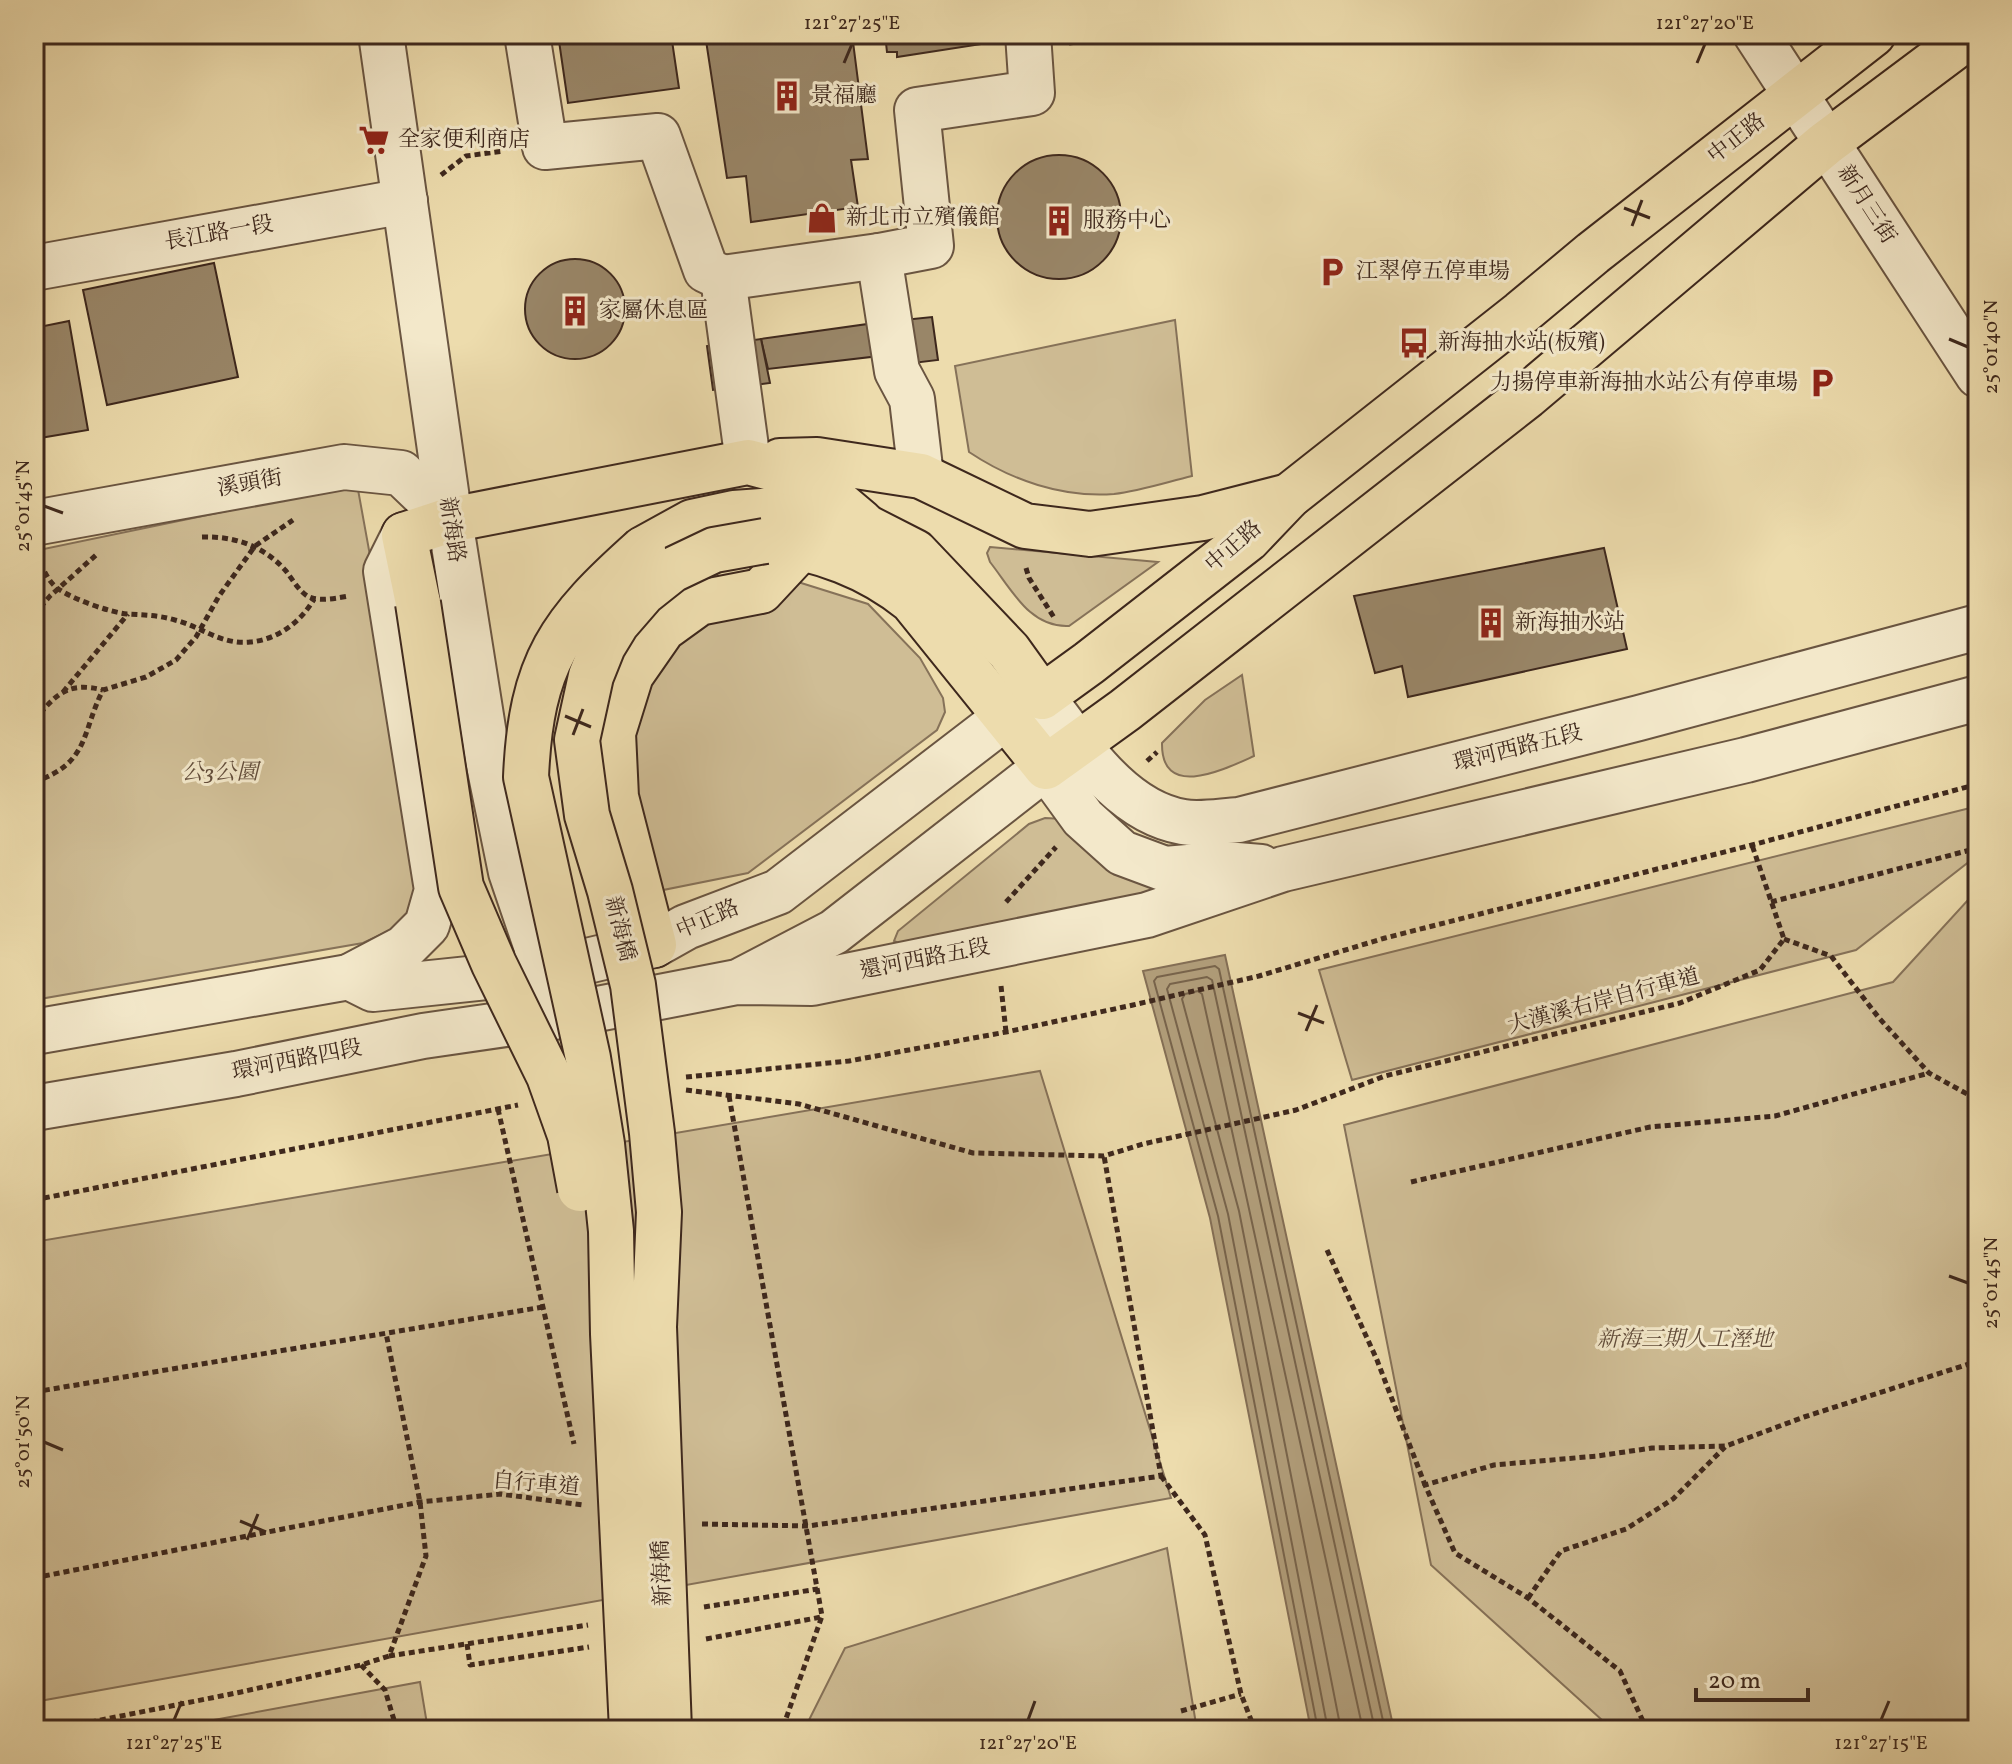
<svg xmlns="http://www.w3.org/2000/svg" width="2012" height="1764" font-family="Vollkorn,'Noto Serif TC',serif">
<style>
.green{fill:#cfbd95;stroke:#867259;stroke-width:2}
.water{fill:#b29f7c;stroke:#846f56;stroke-width:2}
.lines{fill:none;stroke-linecap:round;stroke-linejoin:round}
.shore{stroke:#78644c;stroke-width:2}
.building{fill:#998668;stroke:#3e281d;stroke-width:2}
.minor-casing{stroke:#6a5541;stroke-width:48}
.major-casing{stroke:#3e281d;stroke-width:48}
.path{stroke:#3e281d;stroke-width:5;stroke-dasharray:6 4;stroke-linecap:butt}
.minor{stroke:#f3e8ca;stroke-width:44}
.major{stroke:#eddcad;stroke-width:44}
.major-bridge-casing{stroke:#3e281d;stroke-width:48;stroke-linecap:butt}
.major-bridge{stroke:#eddcad;stroke-width:44}
.ticks{fill:none;stroke:#3e281d;stroke-width:3}
.labels{text-anchor:middle;dominant-baseline:central;stroke-width:6;stroke-linejoin:round;paint-order:stroke}
.poi-label{font-size:22px;fill:#3e281d;stroke:#f3e8ca;text-anchor:start}
.street-label{font-size:22px;fill:#3e281d;stroke:#f3e8ca}
.park-label{font-size:22px;font-style:italic;fill:#624d3b;stroke:#f3e8ca}
.neatline{fill:none;stroke:#3e281d;stroke-width:3}
.ticks-label{font-size:20px;text-anchor:middle;fill:#3e281d}
</style>
<rect width="100%" height="100%" fill="#eddcad"/>
<filter id="stains"><feTurbulence type="fractalNoise" baseFrequency=".0025" numOctaves="4"/><feColorMatrix values="0 0 0 0 .2 0 0 0 0 .09 0 0 0 0 .02 0 0 0 .5 -.17"/></filter>
<radialGradient id="worn" r=".72"><stop offset=".6" stop-color="#630" stop-opacity="0"/><stop offset="1" stop-color="#630" stop-opacity=".3"/></radialGradient>
<g class="green">
<path d="M1175 320 1192 476C1167 482 1140 491 1114 494 1062 498 1011 480 969 452L955 366Z"/>
<path d="M357 484 424 853 408 916 391 930 363 943 34 1000V551Z"/>
<path d="M990 547 1158 562 1069 626C1030 628 1012 590 990 562L987 553Z"/>
<path d="M798 582 868 604 920 658 943 698 945 712 937 730 748 873 663 890 641 848 632 715 688 616Z"/>
<path d="M1242 675 1254 756C1225 769 1161 801 1162 743L1205 700Z"/>
<path d="M1978 806V860L1970 861 1856 950 1352 1080 1319 970Z"/>
<path d="M1045 818 1064 819 1156 887 1151 895 903 945 894 941 898 931 1029 824Z"/>
<path d="M1978 889V1730H1613L1431 1565 1344 1125 1893 982Z"/>
<path d="M1040 1071 1171 1498 34 1702V1242Z"/>
<path d="M1167 1548 1197 1730H804L845 1648Z"/>
<path d="M420 1682 428 1730H159Z"/>
</g>
<path class="water" d="M1225 955 1394 1730H1311L1210 1218 1143 971Z"/>
<g class="lines">
<g class="shore">
<path d="M1318 1730 1218 1216 1154 981 1157 977 1215 966 1219 969 1385 1730"/>
<path d="M1328 1730 1228 1214 1167 989 1170 984 1207 977 1212 980 1375 1730"/>
<path d="M1341 1730 1239 1211 1182 999 1185 994 1198 991 1202 994 1363 1730"/>
</g>
</g>
<g class="building">
<path d="M607 34H671L679 88 568 103 559 41Z"/>
<path d="M705 34H852L868 159 851 160 858 207 751 222 746 176 727 178Z"/>
<path d="M885 34H1000L1001 41 897 57V52H887Z"/>
<circle cx="1059" cy="217" r="62"/>
<circle cx="575" cy="309" r="50"/>
<path d="M214 263 238 377 107 405 83 290Z"/>
<path d="M932 317 938 360 880 367 875 323Z"/>
<path d="M69 321 88 430 34 439V328Z"/>
<path d="M875 323 879 356 768 369 761 339Z"/>
<path d="M761 339 770 383 713 390 707 346Z"/>
<path d="M1604 548 1627 649 1408 697 1402 666 1375 673 1354 596Z"/>
</g>
<g class="lines">
<g class="minor-casing">
<g id="minor">
<path d="M381 34 450 520 488 760 511 872 554 998"/>
<path d="M527 34 545 147 658 136 706 270 723 278 748 462"/>
<path d="M1756 34 1978 375"/>
<path d="M34 268 405 201"/>
<path d="M723 278 879 256"/>
<path d="M921 476 912 399 897 371 879 256 931 246 917 110 1032 93 1028 34"/>
<path d="M34 523 344 467 401 473 450 520"/>
<path d="M349 977 404 948 427 925 437 890 386 571 404 535"/>
<path d="M744 979 834 932 1046 767 1083 818 1122 853 1165 869 1224 864 1261 867"/>
<path d="M34 1032 349 977 373 989 545 971 654 945 686 927 778 892 1006 717 1042 697C1079 744 1119 811 1183 822 1200 825 1221 821 1239 820L1639 718 1978 627"/>
<path d="M34 1108 236 1074 423 1036 561 1016 737 982 812 983 1147 915 1283 869 1746 760 1978 698"/>
</g>
</g>
<g class="major-casing">
<g id="major">
<path d="M780 461 817 460 921 476 1025 526 1090 534 1203 518 1289 496"/>
<path d="M765 541C820 549 869 566 912 601L1046 767 1125 710 1527 396 1825 144 1972 34"/>
<path d="M643 549 692 522 734 513 777 510 810 513 866 527 915 552 1009 651 1042 697 1089 663 1248 539 1289 496 1521 313 1593 253 1873 34"/>
<path d="M418 603 404 535 450 520 748 462 809 478 861 522"/>
<path d="M654 945 616 797 613 733 631 675 663 629 699 603 761 591 802 547"/>
</g>
</g>
<g class="path">
<path d="M1069 43 1147 34"/>
<path d="M441 175 466 156 504 151"/>
<path d="M202 537C235 536 264 546 286 571 293 580 301 595 312 598 322 601 338 598 349 596"/>
<path d="M40 563C45 572 49 582 57 588 72 599 109 612 127 614 143 615 158 615 175 620 202 627 221 645 250 642 277 640 301 622 314 599"/>
<path d="M1026 568 1029 578 1055 619"/>
<path d="M34 615 50 596 96 555"/>
<path d="M63 692 128 614"/>
<path d="M34 721C55 695 67 681 103 690"/>
<path d="M1147 761 1157 752"/>
<path d="M34 782C90 763 81 733 103 690L146 677 176 660 196 637 219 596 255 546 293 520"/>
<path d="M1006 902 1056 847"/>
<path d="M1771 902 1978 848"/>
<path d="M1784 939 1831 956 1879 1018 1929 1073 1978 1100"/>
<path d="M1001 986 1006 1032"/>
<path d="M686 1077 849 1061 1006 1032 1133 1005 1259 976 1385 938 1752 845 1978 784"/>
<path d="M686 1090 799 1104 973 1153 1104 1156 1143 1144 1296 1110 1385 1076 1680 1003 1760 970 1784 939 1752 845"/>
<path d="M729 1096 822 1616 782 1730"/>
<path d="M498 1109 574 1444"/>
<path d="M1411 1182 1650 1127 1775 1116 1929 1073"/>
<path d="M34 1200 518 1105"/>
<path d="M1327 1250 1377 1360 1425 1485"/>
<path d="M34 1392 543 1307"/>
<path d="M1161 1476 1205 1535 1241 1694 1255 1730"/>
<path d="M702 1524 808 1526 1161 1476 1104 1156"/>
<path d="M34 1578 420 1502 501 1494 583 1505"/>
<path d="M1528 1598 1561 1551 1626 1529 1673 1499 1725 1447"/>
<path d="M704 1607 818 1589"/>
<path d="M706 1639 821 1617"/>
<path d="M467 1644 470 1665 589 1647"/>
<path d="M389 1656 588 1625"/>
<path d="M361 1665 385 1690 397 1730"/>
<path d="M1181 1711 1241 1694"/>
<path d="M51 1730 241 1692 361 1665 389 1656 426 1556 420 1502 386 1333"/>
<path d="M1647 1730 1620 1671 1528 1598 1455 1553 1425 1485 1494 1465 1597 1456 1652 1448 1726 1446 1804 1417 1978 1361"/>
<path d="M1974 1730 1978 1729"/>
</g>
<use href="#minor" class="minor"/>
<use href="#major" class="major"/>
<g class="major-bridge-casing">
<g id="major-bridge">
<path d="M418 603 461 887 494 964 549 1076 570 1135 580 1189"/>
<path d="M632 1730 613 1334 611 1231 602 1144 588 1058 526 777C531 662 560 623 643 549"/>
<path d="M669 1730 654 1327 659 1212 652 1133 633 985 610 891 587 815 577 740 591 676 603 646 617 623 643 593 672 570 714 550 765 541"/>
</g>
</g>
<use href="#major-bridge" class="major-bridge"/>
</g>
<path class="ticks" d="M844 63 852 44M1697 63 1705 44M1624 208 1650 218M1632 226 1642 200M1949 339 1968 347M44 506 63 513M565 716 591 727M573 735 583 709M1298 1013 1324 1023M1306 1031 1317 1005M1949 1276 1968 1283M44 1442 63 1450M240 1521 266 1532M247 1540 258 1514M174 1720 182 1701M1028 1720 1035 1701M1881 1720 1889 1701"/>
<defs>
<g id="building-bare" transform="scale(2.4)"><path d="M-4-6H4V6H1V3H-1V6H-4ZM-2.5-4.3h1.7v1.8h-1.7ZM.8-4.3h1.7v1.8H.8ZM-2.5-1h1.7V.8h-1.7ZM.8-1h1.7V.8H.8Z" fill="#8f2418" stroke="#f3e8ca" stroke-width="2.5" paint-order="stroke"/></g>
<g id="supermarket-bare" transform="scale(2.4)"><path d="M-6-5.5h2.5l.6 2H6L4.5 2H-2.5L-4.4-4H-6ZM-1.5 3.2a1.3 1.3 0 1 0 .1 0ZM3 3.2a1.3 1.3 0 1 0 .1 0Z" fill="#8f2418" stroke="#f3e8ca" stroke-width="2.5" paint-order="stroke"/></g>
<g id="shop-bare" transform="scale(2.4)"><path d="M-5-2.5h2.3a2.7 3.5 0 0 1 5.4 0H5L5.5 6h-11ZM-1.5-2.5h3a1.5 2.3 0 0 0-3 0Z" fill="#8f2418" stroke="#f3e8ca" stroke-width="2.5" paint-order="stroke"/></g>
<g id="parking-bare" transform="scale(2.4)"><path d="M-3.5-5.5H1a3.5 3.5 0 0 1 0 7H-1V5.5H-3.5ZM-1-3.4V-.6H.8a1.4 1.4 0 0 0 0-2.8Z" fill="#8f2418" stroke="#f3e8ca" stroke-width="2.5" paint-order="stroke"/></g>
<g id="bus-bare" transform="scale(2.4)"><path d="M-5-6H5V4H4V6H2V4H-2V6H-4V4H-5ZM-3.5-4V0h7V-4ZM-3.5 1.2v1.5H-2V1.2ZM2 1.2v1.5H3.5V1.2Z" fill="#8f2418" stroke="#f3e8ca" stroke-width="2.5" paint-order="stroke"/></g>
</defs>
<g fill-rule="evenodd">
<use href="#building-bare" x="787" y="96"/>
<use href="#supermarket-bare" x="374" y="140"/>
<use href="#shop-bare" x="822" y="218"/>
<use href="#building-bare" x="1059" y="221"/>
<use href="#parking-bare" x="1332" y="272"/>
<use href="#building-bare" x="575" y="311"/>
<use href="#bus-bare" x="1414" y="343"/>
<use href="#parking-bare" x="1822" y="383"/>
<use href="#building-bare" x="1491" y="623"/>
</g>
<g class="labels">
<g class="poi-label">
<text x="811" y="96">景福廳</text>
<text x="398" y="140">全家便利商店</text>
<text x="846" y="218">新北市立殯儀館</text>
<text x="1083" y="221">服務中心</text>
<text x="1356" y="272">江翠停五停車場</text>
<text x="599" y="311">家屬休息區</text>
<text x="1438" y="343">新海抽水站(板殯)</text>
<text x="1798" y="383" text-anchor="end">力揚停車新海抽水站公有停車場</text>
<text x="1515" y="623">新海抽水站</text>
</g>
<g class="street-label">
<text transform="translate(1737 139) rotate(-38)">中正路</text>
<text transform="translate(1866 205) rotate(57)">新月三街</text>
<text transform="translate(219 234) rotate(-10)">長江路一段</text>
<text transform="translate(250 484) rotate(-10)">溪頭街</text>
<text transform="translate(451 530) rotate(81)">新海路</text>
<text transform="translate(1234 547) rotate(-41)">中正路</text>
<text transform="translate(1518 749) rotate(-14)">環河西路五段</text>
<text transform="translate(708 920) rotate(-23)">中正路</text>
<text transform="translate(619 929) rotate(76)">新海橋</text>
<text transform="translate(925 960) rotate(-11)">還河西路五段</text>
<text transform="translate(1604 1002) rotate(-15)">大漢溪右岸自行車道</text>
<text transform="translate(297 1061) rotate(-11)">環河西路四段</text>
<text transform="translate(536 1485) rotate(5)">自行車道</text>
<text transform="translate(663 1573) rotate(-92)">新海橋</text>
</g>
<g class="park-label">
<text x="220" y="773">公3公園</text>
<text x="1685" y="1340">新海三期人工溼地</text>
</g>
</g>
<rect width="2012" height="1764" fill="none" stroke="#eddcad" stroke-width="88"/>
<path d="M1696 1688v12h112v-12" fill="none" stroke="#3e281d" stroke-width="4"/>
<text x="1708" y="1688" font-size="24" fill="#3e281d" stroke="#f3e8ca" stroke-width="6" paint-order="stroke">20 m</text>
<rect x="44" y="44" width="1924" height="1676" class="neatline"/>
<g class="ticks-label">
<text x="852" y="29">121°27'25"E</text>
<text x="1705" y="29">121°27'20"E</text>
<text transform="translate(1990 347) rotate(-90)" y="7">25°01'40"N</text>
<text transform="translate(22 506) rotate(-90)" y="7">25°01'45"N</text>
<text transform="translate(1990 1283) rotate(-90)" y="7">25°01'45"N</text>
<text transform="translate(22 1442) rotate(-90)" y="7">25°01'50"N</text>
<text x="174" y="1749">121°27'25"E</text>
<text x="1028" y="1749">121°27'20"E</text>
<text x="1881" y="1749">121°27'15"E</text>
</g>
<rect width="100%" height="100%" filter="url(#stains)"/>
<rect width="100%" height="100%" fill="url(#worn)"/>
</svg>
